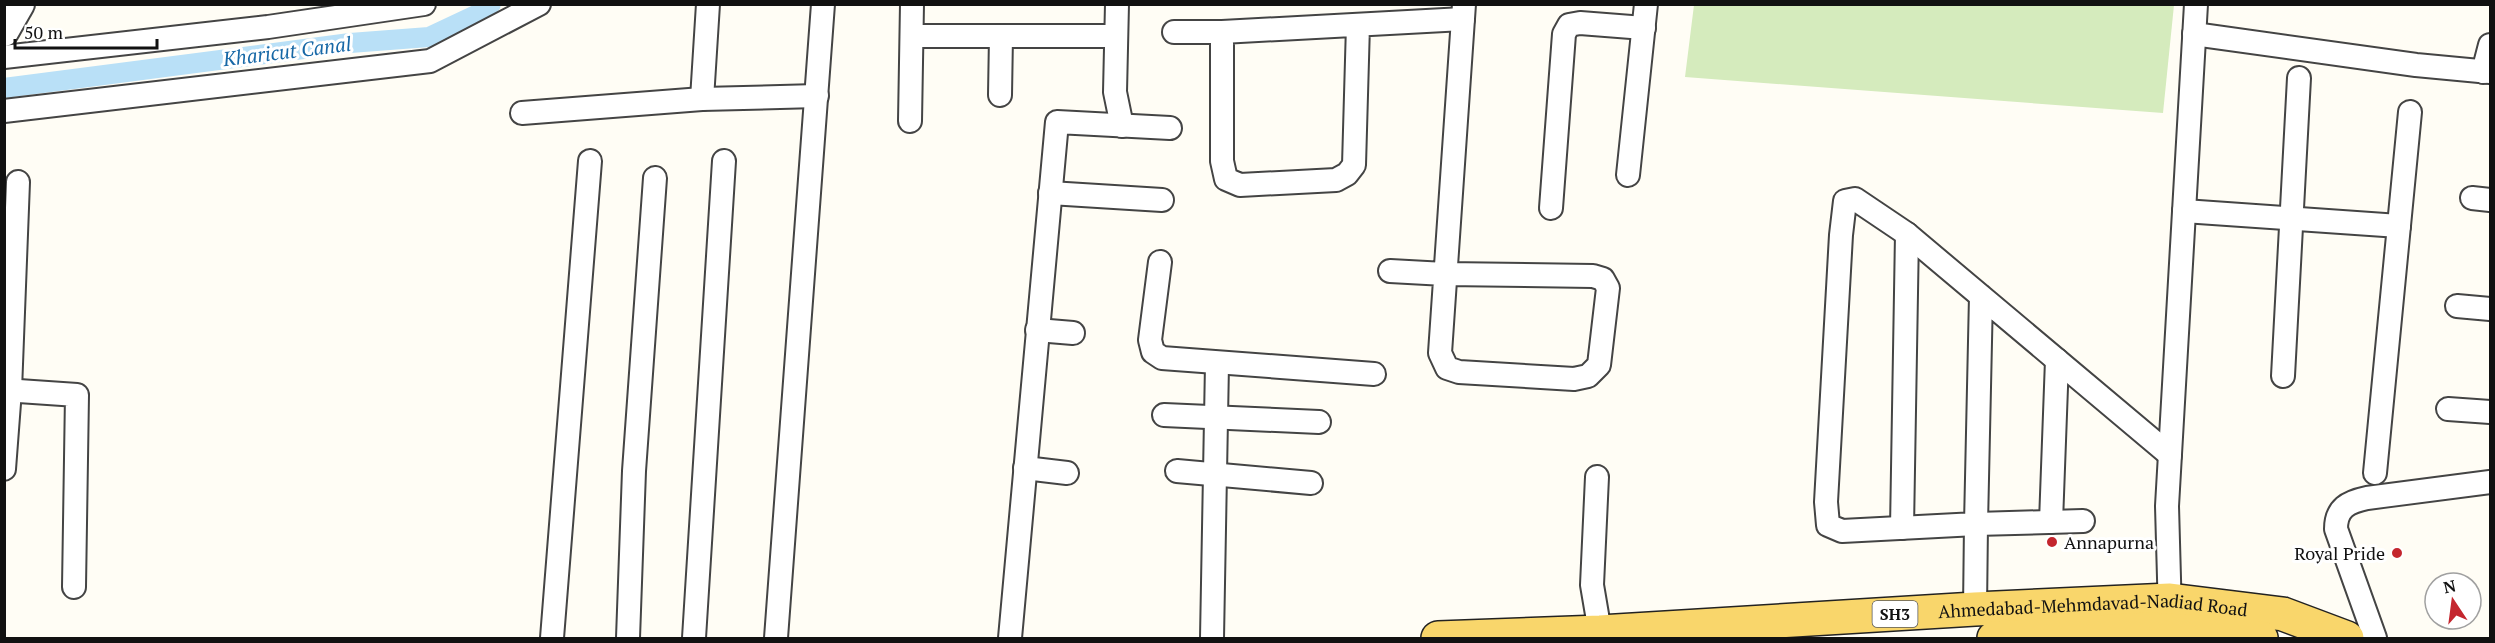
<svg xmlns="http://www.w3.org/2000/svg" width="2495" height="643" font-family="'PT Serif',serif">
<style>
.green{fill:#d5ebbd}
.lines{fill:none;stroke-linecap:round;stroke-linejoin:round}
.canal{stroke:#b9e0f7;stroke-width:20}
.minor-casing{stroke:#444;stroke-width:26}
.tertiary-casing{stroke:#444;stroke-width:32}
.primary-casing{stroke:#222;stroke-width:36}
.minor{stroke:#fff;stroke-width:22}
.tertiary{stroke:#fff;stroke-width:28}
.primary{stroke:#f9d66b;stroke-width:33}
.poi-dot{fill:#c4262e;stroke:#fff;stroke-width:2}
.labels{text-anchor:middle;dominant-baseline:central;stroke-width:6;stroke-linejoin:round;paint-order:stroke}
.shield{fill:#fff;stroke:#585858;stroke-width:1.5}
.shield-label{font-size:16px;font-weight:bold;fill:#111}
.poi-label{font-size:18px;fill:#111;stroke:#fff;text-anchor:start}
.street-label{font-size:18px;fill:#111;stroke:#fff}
.water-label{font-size:20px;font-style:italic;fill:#1768a6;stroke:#fff}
</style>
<rect width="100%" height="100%" fill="#fffdf5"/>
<path class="green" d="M1694 5H2174L2163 113 1685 77Z"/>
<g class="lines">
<path class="canal" d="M4 88 350 43 429 37 480 13 491 4"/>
<g class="minor-casing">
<g id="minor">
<path d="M1117 4 1115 92 1122 126"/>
<path d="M1358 25 1354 165 1347 174 1336 180 1240 185 1226 179 1222 161V32L1463 19"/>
<path d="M1174 32H1222"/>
<path d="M2194 34 2416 65 2490 72"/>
<path d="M912 36H1116"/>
<path d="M4 57 268 27 424 4"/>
<path d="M2483 72 2490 45"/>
<path d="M1000 95 1001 36"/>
<path d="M702 99 708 4"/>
<path d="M4 111 430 61 539 4"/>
<path d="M522 113 702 99 817 96"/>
<path d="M910 121 912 4"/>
<path d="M1628 175 1646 4"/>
<path d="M1050 193 1162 200"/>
<path d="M2472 198 2490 200"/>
<path d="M1551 208 1564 34 1569 25 1580 23 1644 28"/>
<path d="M2184 211 2399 226"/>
<path d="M1160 262 1150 340 1153 352 1162 358 1374 374"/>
<path d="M1390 271 1445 274 1593 276 1603 279 1608 288 1599 365 1588 376 1574 379 1459 372 1447 368 1440 353 1464 4"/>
<path d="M1981 296 1976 524 1842 531 1828 525 1826 502 1841 235 1845 201 1855 199 1907 234 2170 455"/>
<path d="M2457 306 2490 309"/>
<path d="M1037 330 1073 333"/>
<path d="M2283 376 2299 78"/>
<path d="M4 390 77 395 74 587"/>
<path d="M2448 409 2490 412"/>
<path d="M1164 415 1319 422"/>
<path d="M1025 468 1067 473"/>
<path d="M4 469 10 390 18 182"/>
<path d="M1177 471 1311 483"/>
<path d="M2375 473 2410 112"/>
<path d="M1597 477 1592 585 1600 632"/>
<path d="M2051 522 2057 360"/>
<path d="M1902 528 1907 234"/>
<path d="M1975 609 1976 524 2083 521"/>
<path d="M2170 614 2167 506 2196 4"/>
<path d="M552 638 590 161"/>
<path d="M628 638 634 471 655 178"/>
<path d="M694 638 724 161"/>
<path d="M776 638 823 4"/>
<path d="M1010 638 1057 122 1170 128"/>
<path d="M1212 638 1217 364"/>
<path d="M2375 638 2336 529C2336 508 2348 502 2367 498L2490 482"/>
</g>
</g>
<g class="tertiary-casing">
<path id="tertiary" d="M4 32 20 4"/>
</g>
<g class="primary-casing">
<g id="primary">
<path id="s1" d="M1438 638 1600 632 1975 609 2170 600 2283 614 2347 638"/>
<path d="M1994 638 2148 629 2205 632 2261 638"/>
</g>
</g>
<use href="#minor" class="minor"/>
<use href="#tertiary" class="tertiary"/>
<use href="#primary" class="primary"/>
</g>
<g class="poi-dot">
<circle cx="2052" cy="542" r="6"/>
<circle cx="2397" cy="553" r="6"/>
</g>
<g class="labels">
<rect class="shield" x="1872.5" y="601" width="45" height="26" rx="4.5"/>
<g class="shield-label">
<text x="1895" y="614">SH3</text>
</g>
<g class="poi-label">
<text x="2064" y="542">Annapurna</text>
<text x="2385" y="553" text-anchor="end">Royal Pride</text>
</g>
<g class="street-label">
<text stroke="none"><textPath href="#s1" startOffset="656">Ahmedabad-Mehmdavad-Nadiad Road</textPath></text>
</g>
<g class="water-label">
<text transform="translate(287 51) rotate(-7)">Kharicut Canal</text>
</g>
</g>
<rect width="2495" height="643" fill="none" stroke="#111111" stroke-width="12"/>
<g transform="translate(2453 601) rotate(347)"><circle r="28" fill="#ffffff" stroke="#a0a0a0" stroke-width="1.5"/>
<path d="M0-4.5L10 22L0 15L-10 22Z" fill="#c4262e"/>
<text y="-9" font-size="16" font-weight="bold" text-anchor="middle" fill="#111111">N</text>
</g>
<path d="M15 39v9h142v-9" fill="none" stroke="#111111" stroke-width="3"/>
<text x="24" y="39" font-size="18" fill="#111111" stroke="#ffffff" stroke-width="4.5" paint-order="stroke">50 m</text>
</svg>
